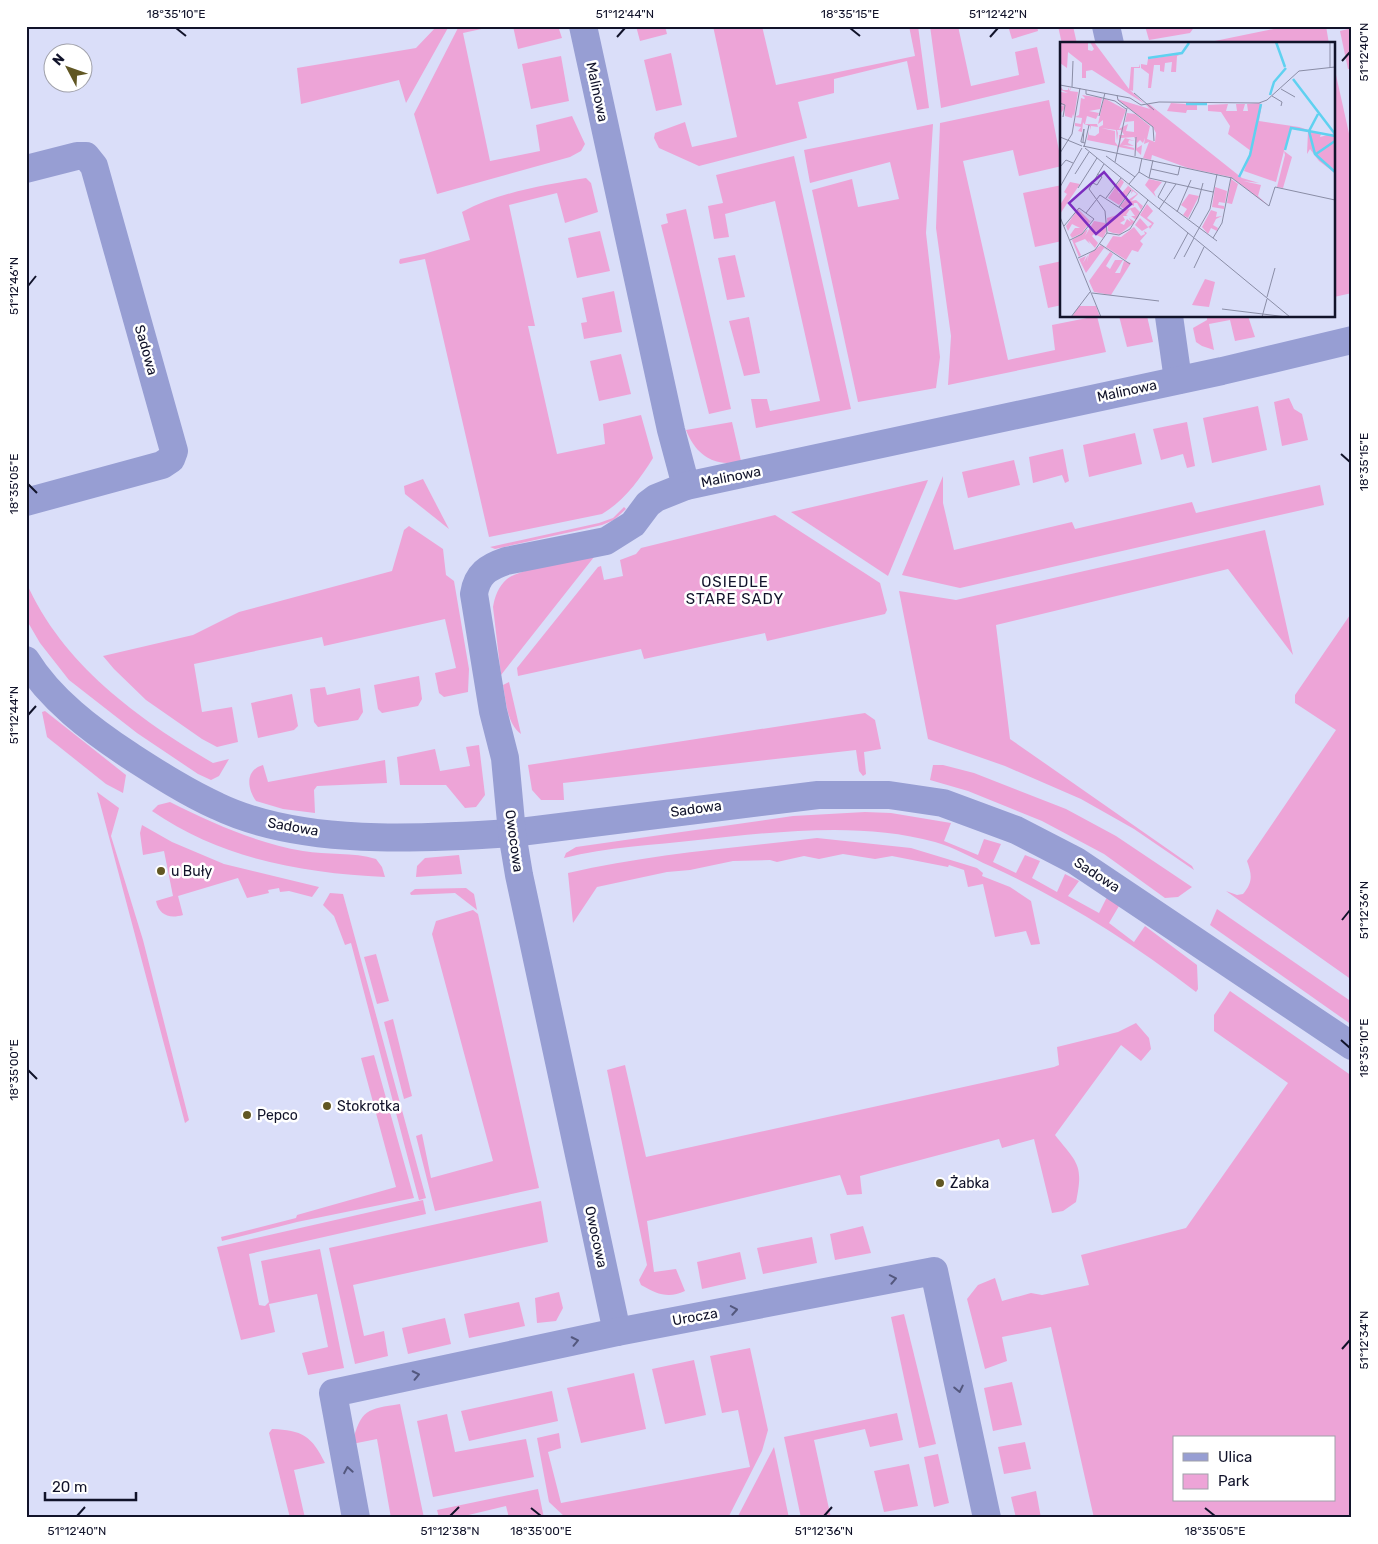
<svg xmlns="http://www.w3.org/2000/svg" width="1378" height="1544" font-family="Rubik,sans-serif">
<style>
.green{fill:#eda4d7;fill-rule:evenodd}
.lines{fill:none;stroke-linecap:round;stroke-linejoin:round}
.street{stroke:#979ed3;stroke-width:28}
.oneway{stroke:#54587e}
.ticks{fill:none;stroke:#11132a;stroke-width:2}
.poi-dot{fill:#615723;stroke:#fff;stroke-width:2}
.labels{text-anchor:middle;dominant-baseline:central;stroke-width:5;stroke-linejoin:round;paint-order:stroke}
.street-label{font-size:14px;fill:#11132a;stroke:#fff}
.poi-label{font-size:14px;fill:#11132a;stroke:#fff;text-anchor:start}
.neighbourhood-label{font-size:15px;letter-spacing:1px;fill:#11132a;stroke:#fff}
.inset-river{fill:none;stroke:#5fd1f0;stroke-width:2.5}
.inset-road{fill:none;stroke:#8a8da6;stroke-width:1}
.view{fill:#7b2cbf;fill-opacity:0.15;stroke:#7b2cbf;stroke-width:2.5}
.inset-edge{fill:none;stroke:#11132a;stroke-width:2.5}
.neatline{fill:none;stroke:#11132a;stroke-width:2}
.ticks-label{font-size:12px;text-anchor:middle;fill:#11132a}
</style>
<rect width="100%" height="100%" fill="#dadef9"/>
<g class="green">
<path d="M437 26H449L406 103 399 80 301 104 297 68 416 48Z"/>
<path d="M459 26H495L463 33 490 161 540 151 536 125 572 116 585 144 581 151 570 157 437 194 414 114Z"/>
<path d="M513 26H558L562 38 518 49Z"/>
<path d="M636 26H665L667 34 640 41Z"/>
<path d="M713 26H762L776 85 915 56 909 26H918L929 108 917 110 907 61 834 79V93L798 102 807 138 699 166 659 148 654 138 655 133 685 122 692 147 737 137Z"/>
<path d="M930 26H958L971 86 1019 75 1015 52 1037 47 1045 83 941 108Z"/>
<path d="M1008 26H1037L1038 31 1012 39Z"/>
<path d="M1058 26H1073L1077 44H1062Z"/>
<path d="M1145 26H1195L1190 33 1149 40Z"/>
<path d="M1288 26H1326L1329 44H1200Z"/>
<path d="M1352 28V69H1348L1340 31Z"/>
<path d="M671 53 682 105 656 111 644 60Z"/>
<path d="M561 56 569 101 531 109 522 64Z"/>
<path d="M1334 66 1352 147V293L1334 297Z"/>
<path d="M1049 100 1062 166 1019 176 1013 150 963 161 1008 360 1055 350 1052 325 1097 316 1106 352 948 385 951 336 936 228 940 123Z"/>
<path d="M933 124 926 233 940 357 936 388 858 402 812 190 852 179 858 207 899 199 890 162 810 183 804 150Z"/>
<path d="M794 156 851 409 756 428 751 399H767L770 411 820 401 775 201 725 214 729 237 714 239 708 206 723 203 716 175Z"/>
<path d="M586 178 591 183 598 212 565 223 557 193 509 205 535 326H528L557 454 605 444 603 424 641 415 653 458C640 479 624 501 602 514L489 537 425 259 400 264 399 262 400 259 424 254 470 240 462 212C499 192 545 185 586 178Z"/>
<path d="M1062 185V241L1035 247 1023 193Z"/>
<path d="M686 209 731 409 709 414 661 225 668 223 666 214Z"/>
<path d="M600 231 610 271 577 278 568 238Z"/>
<path d="M735 255 745 297 727 300 718 258Z"/>
<path d="M1062 261V305L1048 308 1039 266Z"/>
<path d="M614 291 622 332 584 339 581 323 587 322 582 298Z"/>
<path d="M1119 316H1147L1153 342 1127 347Z"/>
<path d="M1207 316H1248L1255 337 1235 341 1230 320 1209 324 1214 350 1202 346 1196 342 1193 328 1207 320Z"/>
<path d="M749 317 760 373 744 376 729 321Z"/>
<path d="M621 354 631 394 599 401 590 361Z"/>
<path d="M1289 398 1294 409 1302 414 1308 440 1282 446 1274 402Z"/>
<path d="M1258 406 1267 450 1212 463 1203 418Z"/>
<path d="M732 422 741 461C714 468 696 455 686 430Z"/>
<path d="M1187 422 1195 466 1187 468 1183 454 1161 460 1153 429Z"/>
<path d="M1135 433 1142 464 1089 477 1083 445Z"/>
<path d="M1063 449 1069 481 1065 483 1062 475 1033 483 1029 457Z"/>
<path d="M1014 460 1020 485 968 498 962 472Z"/>
<path d="M943 476V503L954 550 1072 522 1075 529 1192 502 1196 513 1320 485 1324 505 960 588 902 575Z"/>
<path d="M423 479 449 529 405 494 404 486Z"/>
<path d="M928 480 888 576 791 512Z"/>
<path d="M624 507 626 509 614 520 602 525 495 549 490 547 599 523 613 518Z"/>
<path d="M775 515 880 583 887 610 885 614 767 641 765 633 644 659 641 649 518 676 517 668 598 567 601 566 604 580 623 576 620 560 636 554 641 548Z"/>
<path d="M409 526 443 549 446 575 454 581 469 669 468 692 444 697 439 693 435 673 456 668 445 619 324 646 322 637 194 664 202 712 232 707 238 742 217 747 202 739 146 700 114 669 103 656 193 635 239 612 392 571 404 530Z"/>
<path d="M1265 530 1293 655 1228 569 996 625 1010 739 1192 866 1194 870 1134 829 1081 799 1005 766 928 739 899 591 956 600Z"/>
<path d="M594 557 501 675 493 607C495 596 498 587 507 579 521 568 574 561 594 557Z"/>
<path d="M26 582C62 664 138 719 213 763L229 759 219 776 211 780 198 774 137 733 69 680 40 643 26 619Z"/>
<path d="M1352 612V980L1226 891 1237 895 1243 894C1253 882 1252 875 1247 861L1336 730 1295 703V695Z"/>
<path d="M419 676 422 699 418 706 382 713 378 709 374 685Z"/>
<path d="M509 682 521 734C507 724 506 701 503 685Z"/>
<path d="M325 687 327 695 360 688 363 712 358 720 318 727 314 722 310 689Z"/>
<path d="M292 694 298 726 294 730 258 738 251 703Z"/>
<path d="M45 711 126 775 123 793 106 784 47 737 42 712Z"/>
<path d="M865 713 875 720 881 749 864 752 866 774 863 776 859 771 856 750 563 783 564 800H541L532 790 528 765Z"/>
<path d="M479 745 485 795 476 807 465 808 446 785H400L397 757 435 749 440 771 470 766 466 747Z"/>
<path d="M385 760 387 783 317 786 314 790 315 813 283 809 256 801C247 788 245 770 263 765L268 782Z"/>
<path d="M933 765H943L974 773 1066 809 1116 836 1192 887 1178 897 1165 898 1104 854 1042 821 968 791 930 780Z"/>
<path d="M97 792 119 808 111 836 143 940 189 1120 185 1123Z"/>
<path d="M170 802C212 823 256 843 303 851 327 855 353 852 376 859L382 867 385 877C301 873 222 859 152 811L158 805Z"/>
<path d="M865 812 891 813 951 823 944 841 978 855 984 839 1001 844 993 862 1016 873 1025 855 1040 861 1032 878 1057 892 1065 874 1079 881 1068 896 1099 913 1107 897 1119 906 1109 923 1134 942 1145 926 1197 965 1198 989 1196 992C1131 942 1065 900 990 866 972 858 954 847 935 842 860 821 774 832 698 840 654 845 607 847 564 858L566 853 576 847 793 816Z"/>
<path d="M142 825 172 842 224 864 319 887 312 897 289 891 280 892 279 888 268 890 269 893 247 898 238 878 178 896 183 915C169 919 159 915 156 901L173 896 164 851 143 855 140 833Z"/>
<path d="M817 838 911 848 977 868 983 873 982 876 1010 887 1031 901 1040 944 1031 945 1026 931 995 937 983 884 968 887 964 870 949 865 948 867 892 856 875 859 843 854 819 859 804 856 777 862 770 860 733 861 690 870 667 872 597 887 573 923 568 873C649 854 734 848 817 838Z"/>
<path d="M459 855 462 874 416 877 417 866 425 858Z"/>
<path d="M466 888 474 894 477 910 455 893 411 895 410 893 415 889Z"/>
<path d="M330 893 343 894 426 1198 419 1200 351 943 345 945 334 916 323 905Z"/>
<path d="M1217 909 1352 1002V1025L1210 925Z"/>
<path d="M473 910 478 914 539 1188 435 1211 416 1136 422 1134 431 1178 493 1161 432 934 436 921Z"/>
<path d="M376 954 389 1001 377 1004 364 957Z"/>
<path d="M1230 991 1352 1076V1518H1094L1051 1327 1002 1337 1007 1361 985 1369 967 1299 978 1285 995 1278 1002 1301 1031 1293 1042 1295 1089 1285 1081 1255 1186 1228 1288 1083 1214 1031V1015ZM1174 1438H1334V1500H1174Z"/>
<path d="M393 1019 412 1096 404 1099 384 1022Z"/>
<path d="M1136 1023 1149 1038 1151 1049 1141 1061 1121 1045 1055 1135C1077 1163 1084 1164 1076 1202L1063 1211 1052 1213 1034 1139 1002 1148 999 1139 860 1176 862 1194 847 1195 840 1175 647 1221 654 1272 676 1269 685 1291C668 1299 657 1294 641 1285L639 1280 647 1265 607 1070 625 1065 646 1157 1054 1067 1059 1065 1057 1047 1118 1032Z"/>
<path d="M374 1055 414 1198 297 1222 222 1241 221 1237 296 1218 297 1215 396 1187 361 1058Z"/>
<path d="M423 1200 426 1214 249 1254 259 1305 265 1306 269 1302 261 1261 320 1249 344 1368 308 1375 302 1353 328 1347 317 1294 269 1304 275 1332 241 1340 217 1247Z"/>
<path d="M541 1201 548 1242 353 1285 364 1336 384 1331 388 1356 355 1364 329 1248Z"/>
<path d="M863 1226 871 1253 835 1260 830 1234Z"/>
<path d="M812 1237 817 1263 763 1274 757 1248Z"/>
<path d="M740 1252 746 1279 702 1289 697 1262Z"/>
<path d="M559 1292 563 1308 556 1321 537 1323 535 1298Z"/>
<path d="M519 1302 525 1326 469 1338 464 1314Z"/>
<path d="M904 1314 936 1444 919 1448 891 1317Z"/>
<path d="M445 1318 451 1344 408 1354 402 1328Z"/>
<path d="M750 1348 768 1430 762 1451 728 1518H566L549 1502 537 1438 559 1433 561 1448 548 1452 561 1503 750 1467 738 1410 722 1413 710 1356Z"/>
<path d="M694 1360 706 1415 665 1424 652 1369Z"/>
<path d="M634 1373 646 1429 581 1443 567 1388Z"/>
<path d="M1012 1382 1022 1425 993 1431 984 1388Z"/>
<path d="M552 1391 558 1421 469 1441 461 1411Z"/>
<path d="M400 1404 424 1518H391L377 1439 352 1444C361 1409 367 1409 400 1404Z"/>
<path d="M897 1413 903 1440 870 1447 865 1429 814 1440 831 1518H801L784 1437Z"/>
<path d="M447 1414 455 1452 526 1439 534 1477 433 1497 417 1421Z"/>
<path d="M272 1429C302 1430 312 1436 325 1463L294 1470 305 1518H290L269 1433Z"/>
<path d="M1025 1442 1031 1469 1004 1474 998 1447Z"/>
<path d="M774 1447 789 1518H737Z"/>
<path d="M938 1454 949 1503 934 1507 924 1457Z"/>
<path d="M909 1464 918 1506 884 1512 874 1471Z"/>
<path d="M538 1489 544 1518H509L506 1506 456 1518H439L437 1510Z"/>
<path d="M1036 1491 1041 1518H1016L1011 1497Z"/>
</g>
<g class="lines">
<g class="street">
<path d="M583 26 671 430 686 486"/>
<path d="M1106 26 1110 44"/>
<path d="M26 169 77 156H86L94 166 174 451 171 459 162 465 26 502"/>
<path d="M1169 316 1178 380"/>
<path d="M26 660C50 699 91 730 129 755 157 773 186 792 217 806 300 846 422 839 512 833L818 795H889L943 803 1016 830 1076 861 1352 1046"/>
<path d="M617 1332 519 875 512 833 505 758 493 711 474 594C477 574 488 567 506 561L606 541 633 524 648 504 656 498 686 486 1222 371 1352 340"/>
<path d="M356 1518 333 1393 617 1332 934 1271 987 1518"/>
</g>
</g>
<defs><path id="oneway-chevron" d="M-2-3.5L2.5 0L-2 3.5" fill="none" stroke-width="1.6" stroke-linecap="round" stroke-linejoin="round" transform="scale(1.25)"/></defs>
<g class="oneway">
<use href="#oneway-chevron" transform="translate(893 1279) rotate(-11)"/>
<use href="#oneway-chevron" transform="translate(734 1310) rotate(-10)"/>
<use href="#oneway-chevron" transform="translate(575 1341) rotate(-12)"/>
<use href="#oneway-chevron" transform="translate(416 1375) rotate(-12)"/>
<use href="#oneway-chevron" transform="translate(959 1389) rotate(78)"/>
<use href="#oneway-chevron" transform="translate(348 1470) rotate(-100)"/>
</g>
<path class="ticks" d="M176 28 186 36M850 28 860 36M617 37 625 28M990 37 998 28M1342 61 1350 52M28 286 36 276M1341 454 1350 462M28 484 37 493M28 715 36 706M1342 920 1350 910M1341 1040 1350 1048M28 1070 37 1079M1342 1349 1350 1340M531 1508 541 1516M1205 1508 1215 1516M77 1516 85 1507M450 1516 459 1507M824 1516 832 1507"/>
<g class="poi-dot">
<circle cx="161" cy="871" r="5"/>
<circle cx="327" cy="1106" r="5"/>
<circle cx="247" cy="1115" r="5"/>
<circle cx="940" cy="1183" r="5"/>
</g>
<g class="labels">
<g class="street-label">
<text transform="translate(597 92) rotate(78)">Malinowa</text>
<text transform="translate(146 350) rotate(74)">Sadowa</text>
<text transform="translate(1127 391) rotate(-12)">Malinowa</text>
<text transform="translate(731 477) rotate(-11)">Malinowa</text>
<text transform="translate(696 809) rotate(-8)">Sadowa</text>
<text transform="translate(293 827) rotate(10)">Sadowa</text>
<text transform="translate(514 841) rotate(82)">Owocowa</text>
<text transform="translate(1097 875) rotate(33)">Sadowa</text>
<text transform="translate(596 1237) rotate(78)">Owocowa</text>
<text transform="translate(695 1317) rotate(-10)">Urocza</text>
</g>
<g class="poi-label">
<text x="171" y="871">u Buły</text>
<text x="337" y="1106">Stokrotka</text>
<text x="257" y="1115">Pepco</text>
<text x="950" y="1183">Żabka</text>
</g>
<g class="neighbourhood-label">
<text x="735" y="582">OSIEDLE<tspan x="735" dy="17">STARE SADY</tspan></text>
</g>
</g>
<g transform="translate(1060 42)">
<rect width="275" height="275" fill="#dadef9"/>
<path d="M0 0H28V8L32 9 34 7 30 0H34L69 47 71 25H79L80 22V26H74L73 49 70 48 85 62 32 28 26 29V36H22V21L8 10 7 26 0 21ZM122 12 117 14 116 30H111L112 20 105 21 104 30 100 29V23H94L91 46H88L89 32 81 26V22L87 23 88 17ZM0 44 3 48H8L9 45V49L11 45 10 49 18 50 14 75 13 72 12 76 5 74 4 67 0 72V64L5 63H0L1 50 8 51 1 48ZM22 53 42 56 40 67 29 69 39 71 36 77 27 74 25 82H37L38 85 31 84 30 88V84L24 82 23 80 22 90 18 89 21 85 15 84V81L21 82 22 76 15 75 19 73 21 56 24 57 25 56ZM44 56 66 68 59 87 68 82 66 89 74 90V79L65 80 67 71 75 72 90 84 87 97 95 100 96 91 93 85 57 57 90 67 86 63 89 62 182 136 199 141 183 139 201 143 198 154 209 164 171 135 128 126 92 113 91 118 83 116 89 100 84 102 85 96 83 101 80 98 77 101V106L82 103 81 113 75 107 76 94 75 97 74 95 61 96 60 103 65 96 75 99 69 98 68 101 74 104 62 103 74 106 75 114 74 108 59 105V93H64L61 88H57L58 91 57 99 56 88 41 86 55 89V100L58 104 57 110V104L27 98 29 89V93L35 94 39 91V85L43 83V78L38 82ZM111 61 137 63V68H127L126 71 107 69ZM199 61 202 62 199 79 239 85 261 92 260 95 275 91V131L259 119 250 107 247 112 248 90 232 86 224 109 232 115 223 146 217 145 225 113 224 109 216 140 184 129 191 109 168 92 170 84 161 70 148 69V63L168 62 166 69H177L176 62H185L183 69H188L187 62ZM61 137 64 140 58 150 61 152 68 144 65 141 78 152 71 159 76 158 83 164 81 168 77 161H74V164L69 162 65 168 75 165 80 170 78 176 76 178 71 174H75L70 167 66 173 68 174H63L65 178 60 181 64 183 67 177 71 180 69 176 75 180 60 192 53 191 48 189 47 176 61 172 64 167 60 164 68 155V158L77 152 73 149 71 152 72 147 59 163 48 156ZM89 137 102 140 94 150 96 155 85 143ZM171 137 178 142 172 162 167 161ZM10 140 20 142 0 172V163L7 152 4 150ZM155 145 167 149 165 161 159 160 158 163 164 164V167L152 165ZM129 152 139 154 128 176 123 173 127 167 121 163ZM87 162 93 169 87 176 94 181 90 187 89 185 82 189 75 183 80 176 88 185 92 182 80 173ZM18 167 30 179 32 177 22 191 12 196 10 193 15 186H20L12 182 8 189 6 184ZM151 168 157 170 156 175 162 174 156 177 153 183 158 186 157 189 151 186 148 192 142 185ZM34 179 45 181 47 188 43 196 34 192 32 194 38 201 35 206 28 198 30 202 25 197 15 201 21 213 19 215 12 198 28 187 25 194ZM74 185 81 194 85 192 84 189 87 191 80 199 83 202 78 210 72 208 66 218 46 205 53 194 61 195ZM41 203 53 212 46 224 50 227 55 218H63L55 231H60L64 219 71 221 51 253 34 250 29 239 50 210 44 206 26 231 19 217 26 214 23 221 28 213 27 220 29 212ZM145 237 155 240 149 265 132 263ZM19 264H36L40 275H12Z" fill="#eda4d7"/>
<path class="inset-river" d="M216 0 225 25M88 16 122 11 129 1M233 37 275 92M210 53 214 40 226 26M126 62H147M275 94 249 89 255 112 275 130M225 108 231 86 249 89 258 72M256 112 275 99M179 135 190 113 201 62"/>
<path class="inset-road" d="M270 26V0M0 43 70 56 81 63 99 60 199 61 207 58 239 29 275 25M12 45 13 19M221 47 235 55M26 48V52L55 59 66 67M74 51 94 68M57 53 58 58 93 85 94 99M212 54 222 60 221 64M0 61 5 63 3 75M39 74 45 51M0 95 22 104M23 100 24 87 21 99V100L25 101 24 105M25 101 29 83M23 104 172 136 209 164 215 145 275 158M25 106 230 275M0 111 12 92 20 46M46 114 75 135M75 114 76 95M55 120 67 66M0 125 6 118 13 121M91 127 118 133 120 124M79 130 89 136 153 150M15 132 29 110M89 136 93 118M31 140 37 143 42 135 37 132M106 140 98 155 157 199M69 142 79 130 82 116M0 145 22 106M18 146 37 116M46 156 61 136M59 165 71 148M99 167 116 142M117 170 131 138M26 171 40 153 63 168M0 175 41 275M129 177 138 160 143 141M4 184 19 166 34 177 22 192 10 198M47 191 59 193 70 187 88 158M134 195 150 167 157 132M153 196 162 181 171 135M40 202 70 222M124 215 134 196M18 216 35 208 47 191 45 169 29 147 44 122M114 217 128 191M134 226 144 205M32 251 99 259M207 255 215 226M162 267 227 275M11 275 30 250M202 275 207 257"/>
<path class="view" d="M44 130 71 162 36 192 9 161Z"/>
<rect width="275" height="275" class="inset-edge"/>
</g>
<rect width="1378" height="1544" fill="none" stroke="#ffffff" stroke-width="55"/>
<rect x="1173" y="1436" width="162" height="65" fill="#ffffff" stroke="#a0a1aa"/>
<rect x="1183" y="1453" width="25" height="8" fill="#979ed3" stroke="#a0a1aa"/>
<text x="1218" y="1462" font-size="15" fill="#11132a">Ulica</text>
<rect x="1183" y="1474" width="25" height="15" fill="#eda4d7" stroke="#a0a1aa"/>
<text x="1218" y="1486" font-size="15" fill="#11132a">Park</text>
<g transform="translate(68 68) rotate(311)"><circle r="24" fill="#ffffff" stroke="#a0a1aa"/>
<path d="M0-4L9 19L0 12L-9 19Z" fill="#615723"/>
<text y="-8" font-size="14" font-weight="bold" text-anchor="middle" fill="#11132a">N</text>
</g>
<path d="M45 1492v8h91v-8" fill="none" stroke="#11132a" stroke-width="2.5"/>
<text x="52" y="1492" font-size="15" fill="#11132a" stroke="#ffffff" stroke-width="4" paint-order="stroke">20 m</text>
<rect x="28" y="28" width="1322" height="1488" class="neatline"/>
<g class="ticks-label">
<text x="176" y="18">18°35'10"E</text>
<text x="625" y="18">51°12'44"N</text>
<text x="850" y="18">18°35'15"E</text>
<text x="998" y="18">51°12'42"N</text>
<text transform="translate(1364 52) rotate(-90)" y="4">51°12'40"N</text>
<text transform="translate(14 286) rotate(-90)" y="4">51°12'46"N</text>
<text transform="translate(1364 462) rotate(-90)" y="4">18°35'15"E</text>
<text transform="translate(14 484) rotate(-90)" y="4">18°35'05"E</text>
<text transform="translate(14 715) rotate(-90)" y="4">51°12'44"N</text>
<text transform="translate(1364 910) rotate(-90)" y="4">51°12'36"N</text>
<text transform="translate(1364 1048) rotate(-90)" y="4">18°35'10"E</text>
<text transform="translate(14 1070) rotate(-90)" y="4">18°35'00"E</text>
<text transform="translate(1364 1340) rotate(-90)" y="4">51°12'34"N</text>
<text x="77" y="1535">51°12'40"N</text>
<text x="450" y="1535">51°12'38"N</text>
<text x="541" y="1535">18°35'00"E</text>
<text x="824" y="1535">51°12'36"N</text>
<text x="1215" y="1535">18°35'05"E</text>
</g>
</svg>
